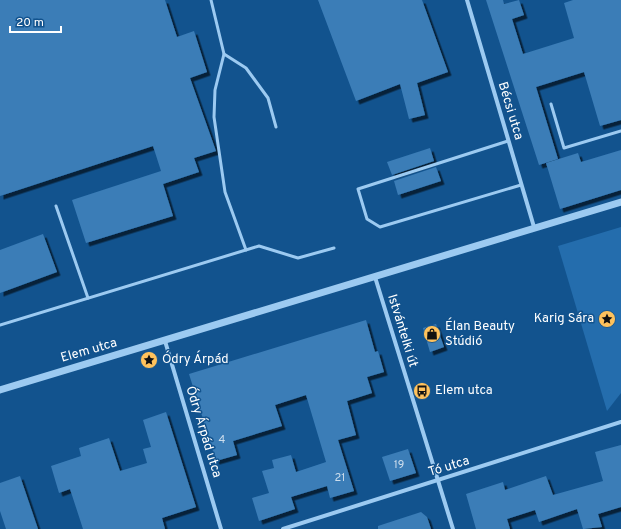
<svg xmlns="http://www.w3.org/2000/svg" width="621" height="529" font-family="Overpass,sans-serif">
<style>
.green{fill:#246dad}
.building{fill:#3b7db7;filter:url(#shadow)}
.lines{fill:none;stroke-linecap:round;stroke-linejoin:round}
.service{stroke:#9ccaf1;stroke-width:3}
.minor{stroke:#9ccaf1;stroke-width:4}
.tertiary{stroke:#9ccaf1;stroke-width:7}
.labels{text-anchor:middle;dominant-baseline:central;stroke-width:3;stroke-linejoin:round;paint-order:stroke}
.number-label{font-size:11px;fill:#cedeed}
.street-label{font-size:13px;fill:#fff;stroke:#12538e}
.poi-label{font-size:13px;fill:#fff;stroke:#12538e;text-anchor:start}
</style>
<defs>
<filter id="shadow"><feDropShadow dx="3.5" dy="3.5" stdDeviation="0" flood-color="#0009"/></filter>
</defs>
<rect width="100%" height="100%" fill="#12538e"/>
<path class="green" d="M621 227V393L607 411 558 246Z"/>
<g class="building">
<path d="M0 0H165L177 37 194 31 207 72 190 78 216 151 194 158 199 172 163 184 173 216 86 243 72 200 161 171 153 146 0 196Z"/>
<path d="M318 0H422L448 72 417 83 425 115 409 119 400 84 356 101Z"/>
<path d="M486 0H503L504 4 519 0 524 15 512 19 523 54 574 38 564 3 573 0H621V120L600 126 584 72 536 87 558 159 539 165Z"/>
<path d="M430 148 434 161 392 175 387 162Z"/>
<path d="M621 150V190L560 209 546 163 578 153 581 162Z"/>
<path d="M436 167 441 181 398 195 394 181Z"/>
<path d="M43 234 57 272 0 293V250Z"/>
<path d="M366 320 375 352 378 351 384 372 367 377 372 393 347 401 356 435 338 440 354 491 330 498 327 486 291 497 295 509 259 521 252 498 269 493 262 471 274 468 272 460 291 455 296 472 326 462 306 395 275 405 282 426 233 441 237 455 216 461 189 374Z"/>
<path d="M436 324 444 347 430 352 423 328Z"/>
<path d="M166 412 196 507 162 518 165 529H83L70 489 59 493 51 466 81 456 79 448 109 438 120 471 147 463 143 449 151 447 143 420Z"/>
<path d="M621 445V507L598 514 602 527 583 529 577 509 539 522 535 510 507 519 510 529H476L466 494 503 482 505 490 546 476 553 495 603 481 595 452Z"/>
<path d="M408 449 416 473 390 481 382 457Z"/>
<path d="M20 476 38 529H6L0 511V483Z"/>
<path d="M421 512 427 517 431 529H378V526Z"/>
</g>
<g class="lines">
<g class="service">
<path d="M211 0 224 54 246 68 268 98 276 127"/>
<path d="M224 54 215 90 214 117 225 192 246 250"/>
<path d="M551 104 564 148 621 131"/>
<path d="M508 141 358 189 367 219 380 227 521 185"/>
<path d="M56 206 88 298"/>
<path d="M0 325 259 246 298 258 334 248"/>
</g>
<g class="minor">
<path d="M467 0 534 227"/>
<path d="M375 277 453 529"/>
<path d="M165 341 221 529"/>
<path d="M283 529 621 422"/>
</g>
<path class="tertiary" d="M0 390 621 202"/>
</g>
<defs>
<g id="sight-disc" transform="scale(0.9)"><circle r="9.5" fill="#ffc25c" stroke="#12538e"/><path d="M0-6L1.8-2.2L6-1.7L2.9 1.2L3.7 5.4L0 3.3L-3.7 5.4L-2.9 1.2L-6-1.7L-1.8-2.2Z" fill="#111"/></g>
<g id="shop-disc" transform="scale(0.9)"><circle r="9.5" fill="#ffc25c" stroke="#12538e"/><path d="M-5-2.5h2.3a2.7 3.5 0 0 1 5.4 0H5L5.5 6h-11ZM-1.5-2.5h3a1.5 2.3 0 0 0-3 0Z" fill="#111"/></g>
<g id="bus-disc" transform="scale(0.9)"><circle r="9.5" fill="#ffc25c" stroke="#12538e"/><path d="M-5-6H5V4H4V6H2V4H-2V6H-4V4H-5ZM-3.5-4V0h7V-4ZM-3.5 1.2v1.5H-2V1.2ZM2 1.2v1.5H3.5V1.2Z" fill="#111"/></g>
</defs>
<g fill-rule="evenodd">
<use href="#sight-disc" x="607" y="319"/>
<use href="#shop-disc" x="432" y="334"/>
<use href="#sight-disc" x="149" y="360"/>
<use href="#bus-disc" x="422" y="391"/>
</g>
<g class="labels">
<g class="number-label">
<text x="222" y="440">4</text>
<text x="399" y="465">19</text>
<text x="340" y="478">21</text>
</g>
<g class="street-label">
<text transform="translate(510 111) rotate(73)">Bécsi utca</text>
<text transform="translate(402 331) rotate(73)">Istvántelki út</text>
<text transform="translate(89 351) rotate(-16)">Elem utca</text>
<text transform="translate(203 432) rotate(73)">Ódry Árpád utca</text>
<text transform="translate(449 467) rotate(-17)">Tó utca</text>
</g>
<g class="poi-label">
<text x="594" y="319" text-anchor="end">Karig Sára</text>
<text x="445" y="327">Élan Beauty<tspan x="445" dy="15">Stúdió</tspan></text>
<text x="162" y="360">Ódry Árpád</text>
<text x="435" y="391">Elem utca</text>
</g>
</g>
<path d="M10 26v6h51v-6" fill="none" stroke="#ffffff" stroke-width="2"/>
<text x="16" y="26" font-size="12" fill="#ffffff" stroke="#12538e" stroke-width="3" paint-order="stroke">20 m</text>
</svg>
